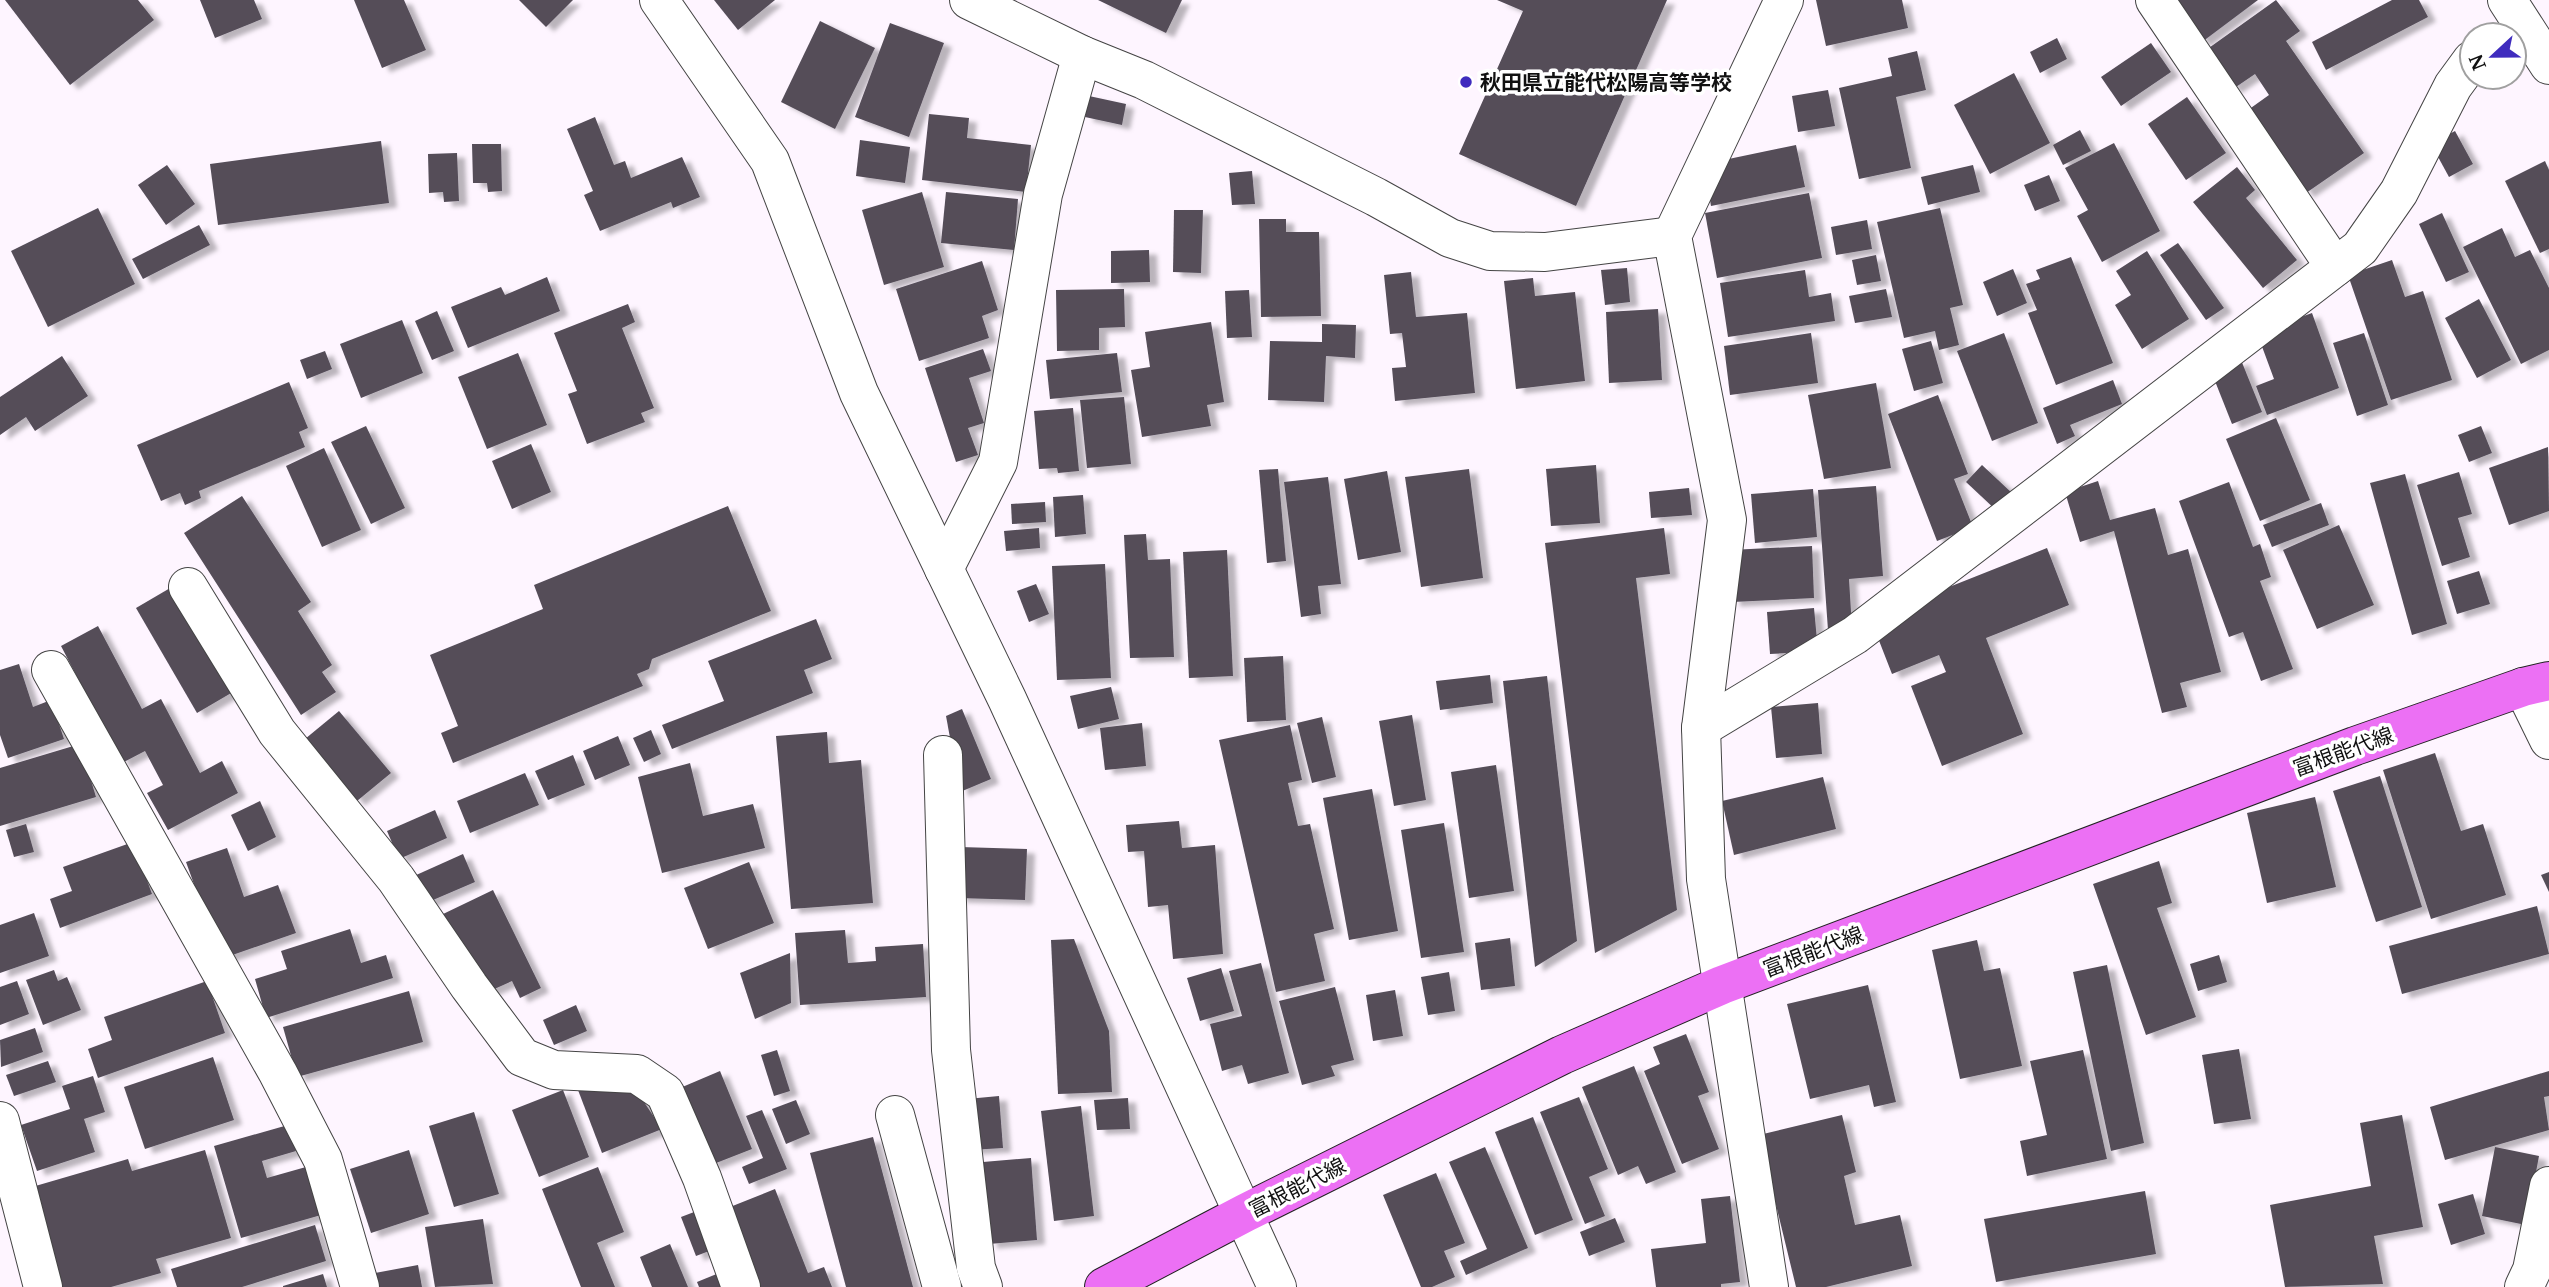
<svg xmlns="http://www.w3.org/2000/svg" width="2549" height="1287" font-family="'Noto Serif','Noto Sans JP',serif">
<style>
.building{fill:#544d59;filter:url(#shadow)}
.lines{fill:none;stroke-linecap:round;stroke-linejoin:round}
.minor-casing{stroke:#444;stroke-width:40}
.major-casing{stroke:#222;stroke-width:40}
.minor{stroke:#fff;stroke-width:38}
.major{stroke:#ec70f4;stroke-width:38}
.poi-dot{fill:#3f2cbe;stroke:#fff;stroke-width:2.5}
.labels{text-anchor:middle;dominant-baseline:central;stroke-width:7;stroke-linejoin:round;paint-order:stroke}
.poi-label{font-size:21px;font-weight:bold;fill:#111;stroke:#fff;text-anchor:start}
.street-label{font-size:21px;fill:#111;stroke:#fff}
</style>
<defs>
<filter id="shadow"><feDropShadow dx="8" dy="4.5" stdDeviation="2" flood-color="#0004"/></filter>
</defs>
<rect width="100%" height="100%" fill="#fef5ff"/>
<g class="building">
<path d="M5 0H138L154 20 70 85Z"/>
<path d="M200 0H254L262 19 215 38Z"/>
<path d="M354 0H404L426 50 382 68Z"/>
<path d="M519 0H573L546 27Z"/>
<path d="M714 0H775L738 30Z"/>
<path d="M1098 0H1182L1166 33Z"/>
<path d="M1497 0H1667L1576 206 1459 154 1523 11Z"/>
<path d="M1816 0H1902L1908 28 1826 46Z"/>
<path d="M2171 0H2258L2202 42Z"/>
<path d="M2276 0 2300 31 2286 41 2364 153 2306 193 2248 110 2269 95 2255 74 2233 89 2206 50Z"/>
<path d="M2392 0H2419L2428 17 2326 70 2312 42Z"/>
<path d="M820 21 875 48 835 129 781 102Z"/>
<path d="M890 23 944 43 909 137 855 117Z"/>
<path d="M2057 38 2067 59 2040 73 2030 52Z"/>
<path d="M2151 43 2171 72 2121 106 2101 77Z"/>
<path d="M1917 51 1926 90 1896 97 1911 168 1859 179 1839 88 1892 76 1888 58Z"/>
<path d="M2014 73 2050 143 1990 174 1954 105Z"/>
<path d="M1828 90 1835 126 1798 132 1792 96Z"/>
<path d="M1089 96 1126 104 1122 125 1085 117Z"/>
<path d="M2187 97 2226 153 2186 180 2148 124Z"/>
<path d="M929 114 969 118 967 138 1031 145 1026 192 922 180Z"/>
<path d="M595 117 614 165 625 161 631 178 682 157 700 197 673 208 671 202 600 231 584 195 593 191 567 129Z"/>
<path d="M2080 130 2091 151 2063 165 2053 145Z"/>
<path d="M2455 131 2473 164 2449 177 2431 144Z"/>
<path d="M860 140 910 147 905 183 856 176Z"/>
<path d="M381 141 389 203 218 225 210 164Z"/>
<path d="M2114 143 2160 231 2102 262 2077 216 2088 210 2065 168Z"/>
<path d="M472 144H501L502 191 488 192 487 183H473Z"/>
<path d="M1796 145 1805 187 1711 206 1708 189 1719 161Z"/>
<path d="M457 153 459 201 444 202 443 192 429 193 428 154Z"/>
<path d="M2545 161 2549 170V249L2540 253 2505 181Z"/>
<path d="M167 165 195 204 166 225 138 185Z"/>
<path d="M1973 165 1980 192 1928 205 1921 177Z"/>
<path d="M2237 167 2255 190 2246 198 2297 260 2263 288 2193 202Z"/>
<path d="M1252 171 1255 204 1232 205 1229 173Z"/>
<path d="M2049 175 2060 201 2035 211 2024 185Z"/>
<path d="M922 192 944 267 884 285 862 210Z"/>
<path d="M946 192 1018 199 1014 250 941 243Z"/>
<path d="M1809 193 1822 258 1717 278 1705 213Z"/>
<path d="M98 208 135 284 48 327 11 251Z"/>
<path d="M1940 208 1963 305 1950 308 1959 345 1939 350 1935 331 1904 338 1877 222Z"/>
<path d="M1174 210H1203L1201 273 1173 272Z"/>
<path d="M2442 213 2469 272 2446 282 2419 224Z"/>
<path d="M1259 219H1286V232H1319L1321 316 1261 317Z"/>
<path d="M1867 220 1872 249 1836 255 1831 227Z"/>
<path d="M199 225 210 245 143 279 132 259Z"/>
<path d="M2502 228 2515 257 2530 250 2549 288V350L2521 364 2463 247Z"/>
<path d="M2178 243 2224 308 2206 320 2160 255Z"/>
<path d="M1149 250 1150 282 1111 283V251Z"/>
<path d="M2147 251 2189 319 2142 349 2115 305 2131 295 2116 271Z"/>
<path d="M1876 255 1881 281 1857 285 1852 260Z"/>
<path d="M2071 257 2113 363 2056 385 2028 313 2037 310 2026 284 2040 279 2036 270Z"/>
<path d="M2392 260 2405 297 2423 291 2452 380 2391 400 2348 275Z"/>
<path d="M982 261 998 310 982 316 989 338 919 361 896 289Z"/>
<path d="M1627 268 1630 302 1605 305 1601 270Z"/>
<path d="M2013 269 2027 303 1997 316 1983 282Z"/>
<path d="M1805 270 1809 297 1831 293 1835 321 1728 337 1720 283Z"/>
<path d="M1411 272 1416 317 1467 313 1475 393 1395 401 1392 368 1406 367 1402 333 1390 334 1384 275Z"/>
<path d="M547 277 560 311 468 348 451 307 501 287 505 295Z"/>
<path d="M1533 278 1535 296 1575 292 1585 381 1516 389 1504 281Z"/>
<path d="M1124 289 1125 327 1099 328V350L1057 351 1056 290Z"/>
<path d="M1886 289 1892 317 1855 323 1849 296Z"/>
<path d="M1249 290 1252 337 1227 338 1225 291Z"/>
<path d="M2479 299 2511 360 2477 378 2445 318Z"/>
<path d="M628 304 635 322 622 328 654 408 641 413 645 422 587 444 568 394 577 391 554 333Z"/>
<path d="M1658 309 1662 380 1609 383 1606 312Z"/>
<path d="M437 311 454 351 432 360 415 321Z"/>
<path d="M2312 313 2339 388 2267 415 2256 386 2274 379 2257 333Z"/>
<path d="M402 320 423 373 361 398 340 344Z"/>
<path d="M1211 322 1224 402 1207 405 1211 426 1142 437 1131 370 1150 367 1145 332Z"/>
<path d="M1322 324 1356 325 1355 358 1326 356 1324 402 1268 400 1270 341 1322 342Z"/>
<path d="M1811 333 1818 383 1730 395 1724 346Z"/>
<path d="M2004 333 2038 423 1992 441 1957 351Z"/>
<path d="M2364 333 2388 405 2357 416 2333 343Z"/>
<path d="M1931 341 1943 383 1914 391 1902 349Z"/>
<path d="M983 349 991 371 969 378 984 423 968 428 978 455 956 462 925 368Z"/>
<path d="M325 351 332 369 307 379 300 360Z"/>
<path d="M518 353 547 425 487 449 458 377Z"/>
<path d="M1117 353 1122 392 1050 399 1046 360Z"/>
<path d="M62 356 88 396 35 431 26 417 0 435V397Z"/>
<path d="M2241 360 2262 412 2232 424 2211 371Z"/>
<path d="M2113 380 2122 404 2070 425 2075 436 2057 444 2043 408Z"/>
<path d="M289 382 308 428 299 432 305 447 199 491 201 498 185 505 180 493 161 501 137 445Z"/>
<path d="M1876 383 1891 468 1824 479 1808 395Z"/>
<path d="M1938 395 1968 474 1954 479 1973 527 1937 541 1888 414Z"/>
<path d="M1124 397 1131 464 1087 468 1080 400Z"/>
<path d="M1073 408 1079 471 1058 473 1057 468 1039 469 1034 411Z"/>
<path d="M2276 418 2310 500 2260 521 2226 439Z"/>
<path d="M366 426 405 508 371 524 331 442Z"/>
<path d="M2481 426 2492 453 2469 462 2458 435Z"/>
<path d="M531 444 551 492 512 509 492 461Z"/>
<path d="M2548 447 2549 511 2509 525 2489 468Z"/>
<path d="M324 448 361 530 322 547 286 466Z"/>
<path d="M1596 465 1600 523 1551 526 1546 469Z"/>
<path d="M1982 465 2013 494 1997 511 1966 482Z"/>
<path d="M1278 469 1286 561 1267 563 1259 470Z"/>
<path d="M1469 469 1483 578 1421 587 1405 477Z"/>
<path d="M1387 471 1401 552 1358 560 1344 479Z"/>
<path d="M2459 472 2472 514 2458 518 2470 557 2442 566 2417 485Z"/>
<path d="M2405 474 2447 624 2412 635 2370 483Z"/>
<path d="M1328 477 1341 584 1318 586 1321 614 1301 617 1284 482Z"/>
<path d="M2098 481 2110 520 2155 508 2168 555 2188 549 2221 672 2180 683 2187 707 2162 713 2114 531 2080 542 2065 492Z"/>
<path d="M2229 482 2253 547 2260 544 2271 577 2260 581 2293 669 2261 681 2243 632 2229 637 2179 501Z"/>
<path d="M1876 486 1883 576 1849 579 1852 628 1828 630 1818 490Z"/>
<path d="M1689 488 1692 515 1651 518 1649 492Z"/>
<path d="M1813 489 1817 537 1755 543 1751 494Z"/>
<path d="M1083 495 1086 534 1055 537 1053 497Z"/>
<path d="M242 496 311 602 298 611 332 665 322 672 336 692 301 715 184 533Z"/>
<path d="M1045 502 1046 522 1012 524 1011 504Z"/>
<path d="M2321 503 2329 525 2272 547 2263 525Z"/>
<path d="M728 506 771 611 652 659 649 669 637 674 643 686 453 763 441 733 458 726 430 655 543 609 534 585Z"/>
<path d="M2339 525 2374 605 2317 629 2283 550Z"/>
<path d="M1039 528 1040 548 1006 551 1004 531Z"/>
<path d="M1664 528 1670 574 1636 578 1677 910 1595 953 1545 543Z"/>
<path d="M1146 534 1148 560 1170 559 1174 657 1130 658 1124 535Z"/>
<path d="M1812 546 1814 598 1732 602 1730 550Z"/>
<path d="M2047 548 2069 605 1986 638 2023 734 1942 766 1911 686 1946 672 1939 655 1892 674 1878 638 1934 593Z"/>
<path d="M1227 550 1233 676 1189 678 1183 552Z"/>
<path d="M1105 564 1111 678 1057 680 1052 566Z"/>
<path d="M2479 571 2490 604 2457 614 2447 581Z"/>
<path d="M177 584 238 689 197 713 136 608Z"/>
<path d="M1036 584 1049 614 1029 622 1017 591Z"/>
<path d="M1814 608 1818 651 1770 654 1767 612Z"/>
<path d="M816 619 832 659 804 670 813 693 672 749 662 725 724 701 708 661Z"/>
<path d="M98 626 142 709 161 699 200 773 222 761 238 793 168 830 147 793 163 785 145 751 122 763 61 646Z"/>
<path d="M1283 656 1286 720 1247 722 1244 658Z"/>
<path d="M19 664 33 707 51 700 64 739 8 758 0 735V670Z"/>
<path d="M1490 675 1493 703 1440 710 1436 681Z"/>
<path d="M1547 676 1577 941 1535 967 1503 681Z"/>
<path d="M1111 687 1119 719 1078 729 1070 696Z"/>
<path d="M1818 703 1822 754 1776 758 1771 707Z"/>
<path d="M962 709 991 779 960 792 946 716Z"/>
<path d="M339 711 391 773 357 801 305 739Z"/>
<path d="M1412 715 1426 800 1394 806 1379 721Z"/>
<path d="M1322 717 1336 777 1312 783 1297 723Z"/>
<path d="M1142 723 1146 766 1105 770 1100 728Z"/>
<path d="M1290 725 1302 780 1288 783 1298 826 1310 824 1334 929 1314 934 1325 981 1276 992 1219 740Z"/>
<path d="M651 730 661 754 644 762 633 738Z"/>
<path d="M827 732 829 763 861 760 873 903 791 909 776 736Z"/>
<path d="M618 736 630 765 595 780 583 751Z"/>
<path d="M80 744 96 797 0 826V768Z"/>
<path d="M2435 753 2461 831 2483 824 2506 895 2431 919 2383 770Z"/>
<path d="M573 755 585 785 548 800 535 771Z"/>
<path d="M690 763 703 816 753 804 765 848 662 873 638 777Z"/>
<path d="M1496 765 1514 891 1469 898 1451 772Z"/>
<path d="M525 773 539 805 470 833 457 801Z"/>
<path d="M2380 776 2422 907 2376 922 2333 791Z"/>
<path d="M1823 777 1836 829 1734 855 1722 801Z"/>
<path d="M1372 789 1398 931 1349 940 1323 798Z"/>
<path d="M2315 797 2336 887 2267 903 2247 813Z"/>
<path d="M260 801 276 837 248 851 231 815Z"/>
<path d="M435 810 447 838 399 859 387 831Z"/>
<path d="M1179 821 1182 848 1215 845 1223 954 1173 959 1168 905 1148 907 1144 851 1128 852 1126 825Z"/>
<path d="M1444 823 1464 952 1421 958 1401 830Z"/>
<path d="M26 824 34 852 14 857 6 830Z"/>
<path d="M133 842 152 894 60 928 50 899 72 891 63 867Z"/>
<path d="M960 847 1027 849 1025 900 958 898Z"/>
<path d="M227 848 244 897 278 885 296 933 221 959 186 862Z"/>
<path d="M463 854 475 882 426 903 414 876Z"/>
<path d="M2159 861 2172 903 2157 908 2196 1017 2146 1035 2093 884Z"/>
<path d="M749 862 774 923 708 949 684 888Z"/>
<path d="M2549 872V892L2541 875Z"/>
<path d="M493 890 541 988 520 998 512 981 481 995 441 915Z"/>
<path d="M2537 906 2549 954 2402 994 2389 946Z"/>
<path d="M34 913 49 956 0 973V925Z"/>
<path d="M350 929 361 963 386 955 393 978 266 1018 255 979 287 969 281 951Z"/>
<path d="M845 930 848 963 876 961 875 947 923 944 926 997 800 1005 795 933Z"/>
<path d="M1510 938 1515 986 1481 990 1475 943Z"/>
<path d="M1074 939 1109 1031 1112 1092 1058 1094 1051 940Z"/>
<path d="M1977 940 1984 971 2000 968 2022 1066 1960 1079 1932 950Z"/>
<path d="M790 953 791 1003 755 1019 740 973Z"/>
<path d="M2219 955 2227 982 2198 991 2190 964Z"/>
<path d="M1261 963 1289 1073 1248 1084 1242 1065 1222 1071 1210 1024 1242 1016 1229 971Z"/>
<path d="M2107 965 2144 1143 2111 1151 2073 972Z"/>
<path d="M1221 968 1234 1011 1200 1021 1187 978Z"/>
<path d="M54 970 58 981 67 977 81 1010 43 1025 26 980Z"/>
<path d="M1449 972 1455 1011 1428 1015 1421 977Z"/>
<path d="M17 981 29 1014 0 1025V987Z"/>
<path d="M207 981 225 1033 98 1078 88 1049 112 1040 104 1017Z"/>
<path d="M1868 985 1896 1102 1874 1107 1869 1085 1810 1099 1787 1004Z"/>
<path d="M1335 987 1354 1060 1331 1066 1335 1076 1302 1085 1279 1001Z"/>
<path d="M1395 990 1403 1036 1373 1041 1366 995Z"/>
<path d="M409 991 423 1042 297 1077 283 1027Z"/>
<path d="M576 1005 587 1031 554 1045 543 1020Z"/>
<path d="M35 1028 43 1052 1 1067 0 1040Z"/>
<path d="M1686 1034 1709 1092 1698 1096 1719 1149 1682 1164 1644 1071 1660 1064 1653 1047Z"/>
<path d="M2239 1049 2251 1119 2214 1124 2202 1055Z"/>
<path d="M777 1050 790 1091 774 1096 761 1055Z"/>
<path d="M2083 1050 2107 1159 2027 1176 2020 1141 2047 1135 2030 1061Z"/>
<path d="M213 1057 234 1120 145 1149 124 1087Z"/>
<path d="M48 1061 56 1082 14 1096 6 1075Z"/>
<path d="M1634 1066 1676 1172 1646 1184 1638 1166 1618 1175 1582 1087Z"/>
<path d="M720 1071 752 1149 711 1165 680 1088Z"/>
<path d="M2549 1071V1096L2544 1097 2549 1130 2445 1160 2430 1107Z"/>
<path d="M93 1076 105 1112 84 1119 95 1152 37 1171 21 1125 70 1109 62 1086Z"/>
<path d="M634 1087 662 1129 602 1153 578 1090Z"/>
<path d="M563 1090 589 1157 539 1177 512 1110Z"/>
<path d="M999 1096 1003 1148 971 1150 967 1099Z"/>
<path d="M1579 1097 1608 1169 1589 1177 1605 1216 1585 1224 1540 1112Z"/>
<path d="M1128 1098 1130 1129 1097 1130 1094 1100Z"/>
<path d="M796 1100 810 1134 786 1144 772 1109Z"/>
<path d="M1081 1106 1094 1216 1054 1221 1041 1111Z"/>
<path d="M762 1110 787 1169 749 1184 742 1167 763 1158 746 1116Z"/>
<path d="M474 1112 499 1194 454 1207 429 1126Z"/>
<path d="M1842 1115 1856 1172 1844 1176 1855 1225 1900 1215 1912 1266 1826 1287H1796L1759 1135Z"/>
<path d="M2402 1115 2423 1227 2374 1236 2383 1284 2285 1287 2270 1205 2371 1186 2360 1123Z"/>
<path d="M1533 1117 1573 1220 1535 1235 1495 1132Z"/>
<path d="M288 1125 296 1151 262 1161 267 1178 313 1165 328 1213 241 1238 214 1146Z"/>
<path d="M873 1137 913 1287H846L810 1153Z"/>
<path d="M1485 1147 1528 1248 1466 1275 1460 1261 1487 1249 1449 1162Z"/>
<path d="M2495 1147 2539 1156 2526 1225 2482 1216Z"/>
<path d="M205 1150 231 1238 156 1259 161 1273 111 1287H61L32 1187 128 1159 132 1171Z"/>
<path d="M409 1150 429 1214 371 1233 350 1169Z"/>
<path d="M1031 1158 1037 1240 989 1244 983 1162Z"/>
<path d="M598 1167 624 1232 597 1243 615 1287H581L542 1189Z"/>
<path d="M1436 1173 1465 1243 1444 1251 1455 1277 1432 1287H1421L1383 1195Z"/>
<path d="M775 1189 808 1273 824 1267 832 1287H756L725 1209Z"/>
<path d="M2145 1191 2156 1254 1996 1282 1984 1219Z"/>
<path d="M2473 1194 2485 1234 2451 1245 2438 1204Z"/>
<path d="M1730 1196 1740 1282 1721 1284V1287H1656L1651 1249 1706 1243 1701 1199Z"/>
<path d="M702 1209 717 1248 696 1256 681 1217Z"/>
<path d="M1615 1218 1625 1242 1589 1256 1580 1232Z"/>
<path d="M483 1219 493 1284 435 1287 425 1227Z"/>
<path d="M315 1225 326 1261 242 1287H177L171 1269Z"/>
<path d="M670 1244 688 1287H652L640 1257Z"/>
<path d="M418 1265 422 1287H378L375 1273Z"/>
<path d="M719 1273 725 1287H699L697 1282Z"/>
<path d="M323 1274 327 1287H283V1286Z"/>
</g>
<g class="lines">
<g class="minor-casing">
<g id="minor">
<path d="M659 0 770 161 859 393 1007 699 1277 1287"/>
<path d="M969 0 1082 55 1144 80 1376 197 1450 238 1490 251 1545 252 1672 236"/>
<path d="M2155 0 2335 267"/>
<path d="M2507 0 2549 65"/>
<path d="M944 569 998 462 1043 194 1082 55"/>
<path d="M188 587 277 732 396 879 469 986 522 1057 554 1070 637 1074 665 1093 702 1178 741 1287"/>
<path d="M51 670 278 1073 323 1160 360 1287"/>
<path d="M2523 687 2549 740"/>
<path d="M1701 728 1855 635 2360 248 2399 192 2453 86 2472 60"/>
<path d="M943 755 951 1050 976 1268 983 1287"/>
<path d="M895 1115 942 1287"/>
<path d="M0 1121 43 1287"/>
<path d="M1769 1287 1706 879 1701 728 1727 520 1672 236 1784 0"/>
<path d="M2524 1287 2532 1270 2549 1186"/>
</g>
</g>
<g class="major-casing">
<path id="major" d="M1104 1287 1245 1213 1562 1055 1722 985 2355 746 2523 687 2549 681"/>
</g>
<use href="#minor" class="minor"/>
<use href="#major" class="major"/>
</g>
<circle class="poi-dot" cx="1466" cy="82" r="7"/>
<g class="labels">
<g class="poi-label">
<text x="1480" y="82">秋田県立能代松陽高等学校</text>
</g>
<g class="street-label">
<text transform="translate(2343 751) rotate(-20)">富根能代線</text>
<text transform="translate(1813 951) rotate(-21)">富根能代線</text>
<text transform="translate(1297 1187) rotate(-27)">富根能代線</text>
</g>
</g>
<g transform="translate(2493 56) rotate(248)"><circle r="33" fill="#ffffff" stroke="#a0a0a0" stroke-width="2"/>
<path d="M0-5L12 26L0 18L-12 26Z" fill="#3f2cbe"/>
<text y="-10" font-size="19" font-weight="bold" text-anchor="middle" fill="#111111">N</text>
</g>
</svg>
